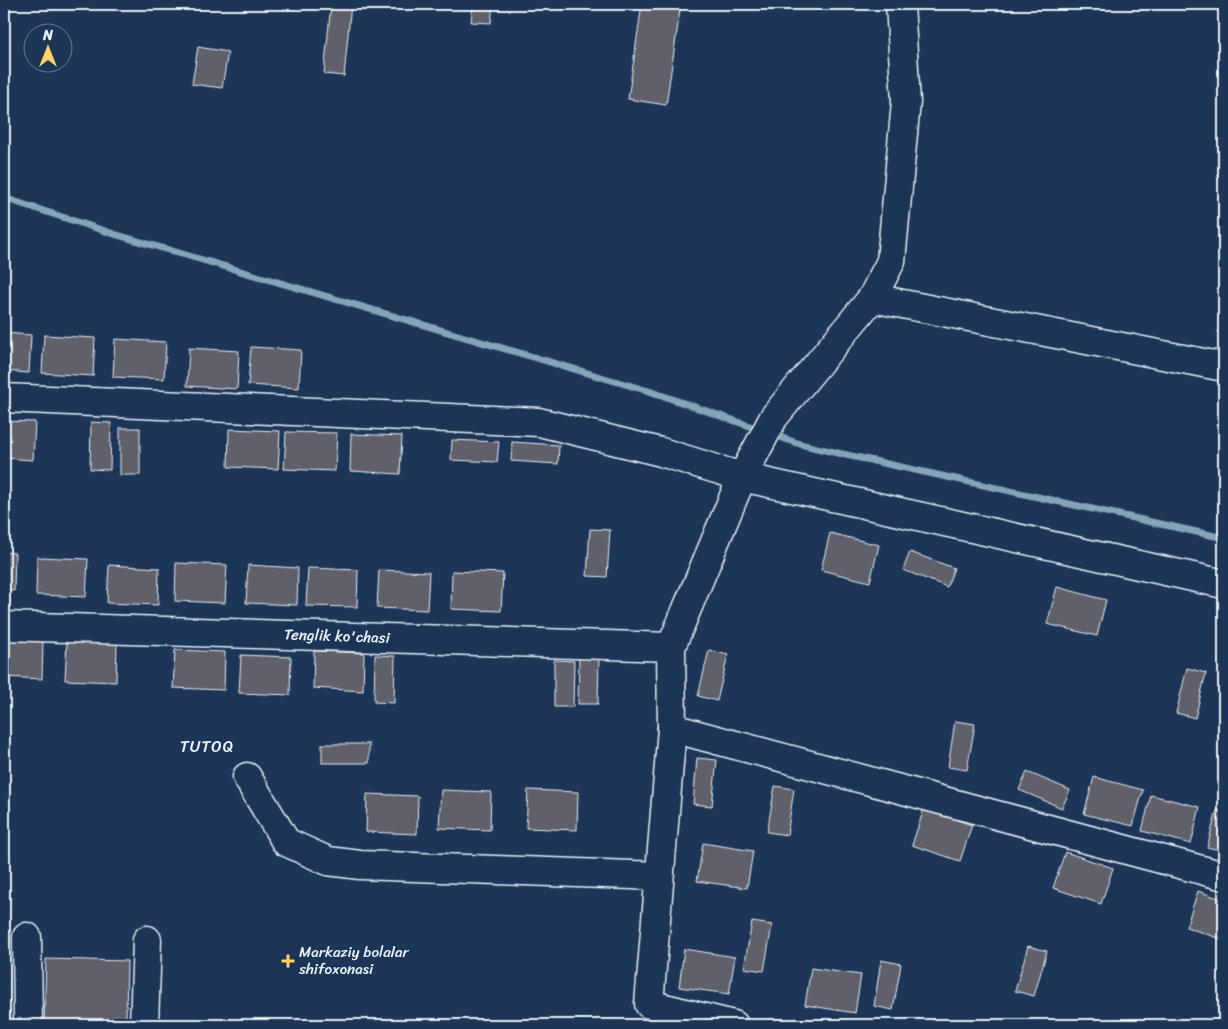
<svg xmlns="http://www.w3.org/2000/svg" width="1228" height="1029" font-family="Sriracha,sans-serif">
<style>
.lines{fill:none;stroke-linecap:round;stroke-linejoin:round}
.stream{stroke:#87a3b8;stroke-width:7}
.building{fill:#61606b;stroke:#e8f1f8}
.minor-casing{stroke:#e8f1f8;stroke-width:31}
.minor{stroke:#1d3557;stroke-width:28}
.poi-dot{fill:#ffd166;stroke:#1d3557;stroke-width:2}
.labels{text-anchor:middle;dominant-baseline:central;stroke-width:4;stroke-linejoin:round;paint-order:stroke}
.street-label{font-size:15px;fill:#e8f1f8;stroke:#1d3557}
.poi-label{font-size:15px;fill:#e8f1f8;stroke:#1d3557;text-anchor:start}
.neighbourhood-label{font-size:16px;letter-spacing:1px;fill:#e8f1f8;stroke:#1d3557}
</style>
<rect width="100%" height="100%" fill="#1d3557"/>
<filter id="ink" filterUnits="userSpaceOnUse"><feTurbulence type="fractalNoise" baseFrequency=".02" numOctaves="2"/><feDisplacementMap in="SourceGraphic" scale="10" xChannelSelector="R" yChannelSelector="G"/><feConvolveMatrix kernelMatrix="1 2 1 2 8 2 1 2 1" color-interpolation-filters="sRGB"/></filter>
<g filter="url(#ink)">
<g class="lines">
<g class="stream">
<path d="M4 198 114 234 652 392 761 430"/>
<path d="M771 434 800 444 842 454 1224 538"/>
</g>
</g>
<g class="building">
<path d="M331 4H351L344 76 324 74Z"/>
<path d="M473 4H493L491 23 471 22Z"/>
<path d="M642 4H681L666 105 628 99Z"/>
<path d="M198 47 228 52 222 88 192 84Z"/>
<path d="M4 333 31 335 29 373 4 371Z"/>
<path d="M44 335 95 338 93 376 42 373Z"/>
<path d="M115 339 166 342 164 379 113 377Z"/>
<path d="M251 347 301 350 299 388 248 385Z"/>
<path d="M189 348 239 351 237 389 187 386Z"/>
<path d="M4 421 35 422 33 460 4 458Z"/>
<path d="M91 422 111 423 110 470 90 469Z"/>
<rect x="120" y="428" width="20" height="47"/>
<path d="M229 429 280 431 278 469 228 467Z"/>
<path d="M286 432 337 433 335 471 284 469Z"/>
<path d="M351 434 402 436 400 474 350 471Z"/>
<path d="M452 440 499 442 497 462 451 460Z"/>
<path d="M512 442 559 445 558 464 511 461Z"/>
<path d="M590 529 610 530 607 577 587 576Z"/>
<path d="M830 533 879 545 870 582 821 570Z"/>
<path d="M4 552 15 553 14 591 4 590Z"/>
<path d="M910 552 954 568 947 587 903 570Z"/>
<path d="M37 557 88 559 86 597 36 595Z"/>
<path d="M176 563 227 565 225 603 175 601Z"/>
<path d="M109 565 159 568 158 605 107 603Z"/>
<path d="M248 565 298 568 297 605 246 603Z"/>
<path d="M308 568 358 570 357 607 306 606Z"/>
<path d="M379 570 429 572 427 610 377 608Z"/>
<path d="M452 571 503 573 501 611 451 609Z"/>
<path d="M1057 587 1106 600 1097 636 1047 624Z"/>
<path d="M4 639 43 641 42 679 4 677Z"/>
<path d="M67 642 117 644 116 682 65 680Z"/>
<path d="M175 650 225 652 224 690 173 688Z"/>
<path d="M709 650 728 655 717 701 698 696Z"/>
<path d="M314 651 364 653 363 691 313 688Z"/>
<path d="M241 655 291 657 290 695 239 693Z"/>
<path d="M375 655 395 656 394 703 374 702Z"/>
<path d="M579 657H599L598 704H578Z"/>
<path d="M554 660 574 661 573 707H554Z"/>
<path d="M1187 668 1206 673 1195 718 1176 713Z"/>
<path d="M955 721 975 724 967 770 948 767Z"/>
<rect x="322" y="744" width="47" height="19"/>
<path d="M697 758 717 760 712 806 693 804Z"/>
<path d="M1027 772 1070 790 1062 808 1019 790Z"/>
<path d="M1094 777 1143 790 1133 826 1084 814Z"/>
<path d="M775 786 794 789 787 835 767 832Z"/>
<path d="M441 790 491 792 490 830 439 828Z"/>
<path d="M528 790 578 792 577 830 526 828Z"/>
<path d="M367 794 418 796 417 834 366 832Z"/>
<path d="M1151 795 1200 807 1191 844 1142 831Z"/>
<path d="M924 809 972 825 960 861 912 845Z"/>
<path d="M1217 810 1224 812V851L1207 847Z"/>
<path d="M703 843 753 851 747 888 697 881Z"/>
<path d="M1065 852 1113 868 1101 904 1053 888Z"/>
<path d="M1198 891 1224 900V940L1186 927Z"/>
<path d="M752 922 772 925 764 971 744 968Z"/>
<path d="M1028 946 1047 951 1034 996 1015 991Z"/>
<path d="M684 949 735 957 729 994 679 987Z"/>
<path d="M46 959 127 961 126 1025H44Z"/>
<path d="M881 960 901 964 893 1010 874 1006Z"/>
<path d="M811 968 861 975 855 1013 805 1005Z"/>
</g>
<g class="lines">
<g class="minor-casing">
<g id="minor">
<path d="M872 298 1224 367"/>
<path d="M4 398 539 422 661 452 742 477 1224 584"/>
<path d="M4 626 671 647"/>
<path d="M672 728 1224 876"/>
<path d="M247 777 286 842 328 861 360 865 659 876"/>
<path d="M27 937 28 1025"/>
<path d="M144 1025 147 940"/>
<path d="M734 1025 649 1004 672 728 671 647 742 477 774 417 872 298 891 261 906 102 900 4"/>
</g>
</g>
<use href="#minor" class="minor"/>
</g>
</g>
<path class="poi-dot" d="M285.5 953.5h5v5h5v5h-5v5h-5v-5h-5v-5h5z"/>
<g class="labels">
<g class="street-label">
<text transform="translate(337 636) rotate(2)">Tenglik ko'chasi</text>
</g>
<g class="poi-label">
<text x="299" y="952">Markaziy bolalar<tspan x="299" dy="17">shifoxonasi</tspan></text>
</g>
<g class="neighbourhood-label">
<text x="207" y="746">TUTOQ</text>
</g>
</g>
<rect width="1228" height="1029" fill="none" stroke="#1d3557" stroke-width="20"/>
<rect x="10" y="10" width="1208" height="1009" fill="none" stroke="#e8f1f8" stroke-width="2" filter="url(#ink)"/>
<g transform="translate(48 48)"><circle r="24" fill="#1d3557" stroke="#6e8097"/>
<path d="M0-4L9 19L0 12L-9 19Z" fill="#ffd166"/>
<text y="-8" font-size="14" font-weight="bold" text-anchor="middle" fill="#e8f1f8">N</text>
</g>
</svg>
